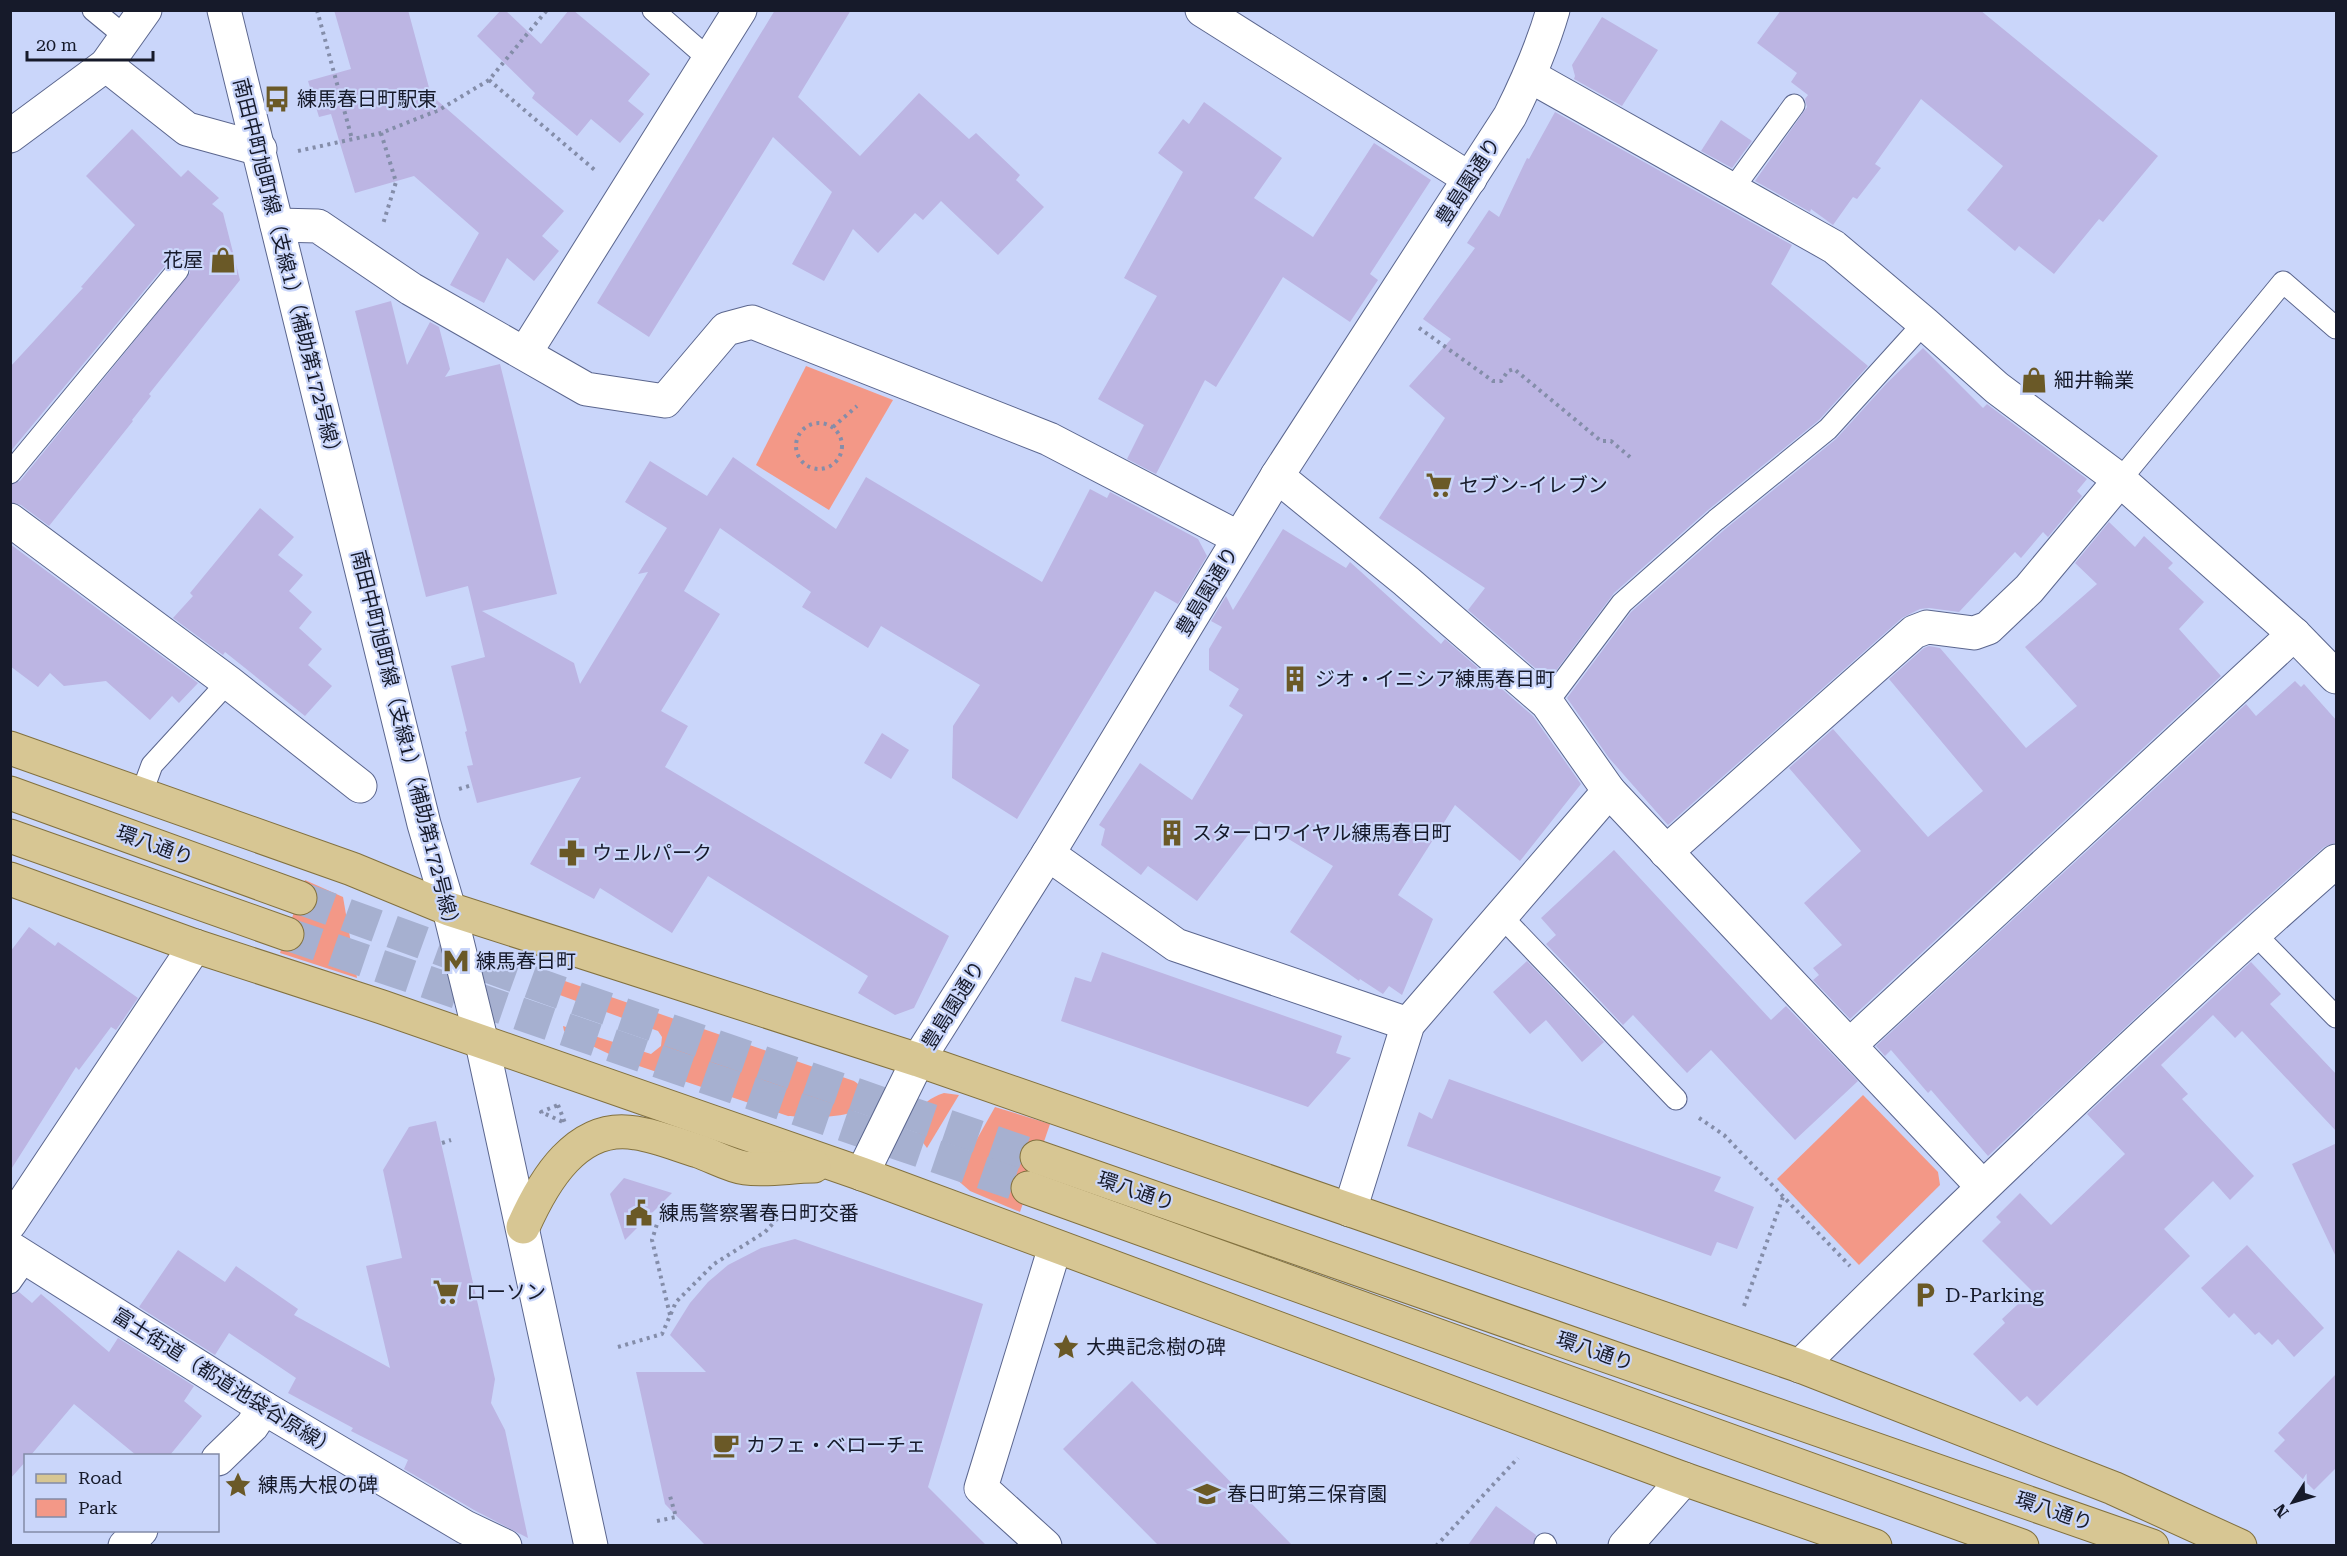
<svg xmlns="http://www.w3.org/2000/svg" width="2347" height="1556" font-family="'Roboto Serif','Noto Sans JP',serif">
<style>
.green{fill:#f39887}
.building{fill:#bcb5e3}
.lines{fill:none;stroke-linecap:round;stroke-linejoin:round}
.primary-tunnel{stroke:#a6b0d0;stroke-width:33;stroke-dasharray:33 16;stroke-linecap:butt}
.service-casing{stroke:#5b668e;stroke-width:23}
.minor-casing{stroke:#5b668e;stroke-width:35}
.tertiary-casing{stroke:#5b668e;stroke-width:35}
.secondary-casing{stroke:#5b668e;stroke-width:35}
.primary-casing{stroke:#82713f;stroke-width:35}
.path{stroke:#848da9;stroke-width:4;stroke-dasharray:3 4.5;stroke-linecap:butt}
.service{stroke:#fff;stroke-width:21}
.minor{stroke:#fff;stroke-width:33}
.tertiary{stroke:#fff;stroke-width:33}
.secondary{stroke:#fff;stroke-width:33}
.primary{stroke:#d7c693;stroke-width:33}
.labels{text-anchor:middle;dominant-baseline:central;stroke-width:4.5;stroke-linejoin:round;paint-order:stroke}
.poi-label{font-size:20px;fill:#161a2a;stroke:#cad6fa;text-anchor:start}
.street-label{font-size:20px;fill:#161a2a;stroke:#cad6fa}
</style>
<rect width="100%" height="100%" fill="#cad6fa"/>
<g class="green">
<path d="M806 366 893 400 829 510 756 465Z"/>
<path d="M305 880 343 897 357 978 280 953Z"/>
<path d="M559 979 854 1081C859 1084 864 1089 865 1096 868 1122 803 1117 788 1116L624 1061 571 1036 564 1031 563 1026 651 1054 661 1046 662 1037 658 1031 557 994 554 988Z"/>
<path d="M944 1093 959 1095 927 1148C907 1124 916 1102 944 1093Z"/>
<path d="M1863 1095 1938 1172 1940 1185 1859 1265 1777 1179Z"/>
<path d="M995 1107 1050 1124 1020 1212 970 1191 955 1178Z"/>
</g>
<g class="building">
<path d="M334 10H408L431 95 564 211 542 236 559 251 534 281 507 258 484 303 450 285 479 233 414 176 355 193 331 114 319 117 308 81 351 69Z"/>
<path d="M501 10H505L541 44 569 10H573L650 74 628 101 644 114 620 143 591 119 577 136 532 98 535 93 477 36Z"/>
<path d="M775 10H851L798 97 860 156 919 93 969 139 976 133 1020 175 1016 180 1044 207 998 255 941 201 923 220 915 213 878 253 853 229 824 281 792 264 832 192 773 137 649 337 597 303Z"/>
<path d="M1781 10H1980L2158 156 2103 222 2099 219 2054 274 2019 246 2015 251 1967 210 2003 166 1921 99 1875 164 1881 168 1857 199 1853 197 1833 225 1811 209 1810 212 1755 181 1807 107 1805 99 1808 95 1791 82 1797 73 1757 43Z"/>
<path d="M1602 17 1658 50 1622 106 1574 79 1575 76 1572 65Z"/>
<path d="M1204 102 1282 158 1254 198 1313 237 1374 143 1431 180 1370 274 1378 280 1350 322 1283 277 1216 387 1205 380 1156 474 1127 459 1144 425 1098 399 1157 296 1124 278 1183 172 1158 153 1183 119 1189 124Z"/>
<path d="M1555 112 1792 245 1771 284 1868 366 1819 420 1708 510 1614 593 1549 680 1468 610 1485 588 1379 518 1445 418 1409 386 1451 339 1423 319 1475 248 1467 243 1489 210 1499 217 1527 158 1529 159Z"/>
<path d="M1721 120 1752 141 1732 168 1701 151Z"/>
<path d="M132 129 181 177 188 170 219 198 212 204 223 213 240 280 149 394 151 396 132 420 133 421 49 526 21 505 10 502V485L20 481 190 273V265L186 260 174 258 168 262 10 452V367L83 288 81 287 135 225 86 176Z"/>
<path d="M391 301 407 365 430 322 439 327 450 369 445 377 500 364 557 594 482 611 574 663 580 684 648 572 638 574 667 528 625 502 650 461 707 496 733 457 836 529 866 477 1042 582 1090 489 1107 498 1110 492 1198 539 1207 556 1178 604 1155 591 1017 819 952 778 953 726 980 685 881 626 868 648 802 607 811 592 720 528 684 591 720 614 661 711 688 726 665 767 949 936 914 1008 895 1015 858 993 868 976 708 876 672 933 600 888 594 899 530 864 581 777 477 803 467 766 473 765 465 732 467 731 451 666 485 657 468 586 426 597 355 311Z"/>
<path d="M1923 348 1983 408 1987 404 2087 479 2077 491 2082 496 2048 537 2043 532 2021 558 2015 552 1959 612 1929 608 1920 609 1902 618 1668 825 1609 758 1567 698 1631 612 1724 530 1836 439 1887 383Z"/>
<path d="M260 508 294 537 278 555 303 575 289 591 312 612 299 628 322 649 308 665 332 686 305 716 225 652 223 655 173 618 193 596 190 593Z"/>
<path d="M2109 522 2135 547 2144 536 2173 563 2168 568 2204 602 2179 629 2221 676 1850 1019 1813 980 1819 975 1813 968 1842 945 1804 903 1861 851 1789 768 1833 729 1928 837 1983 791 1889 679 1924 648 1929 646 1940 648 2026 748 2077 706 2025 647 2097 584 2075 563Z"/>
<path d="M1283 529 1346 568 1350 562 1441 644 1445 639 1533 716 1581 784 1520 861 1455 805 1398 895 1433 919 1402 995 1389 986 1383 994 1360 979 1359 981 1290 932 1333 866 1259 821 1197 901 1148 866 1141 875 1101 845 1105 829 1099 825 1140 763 1192 800 1243 715 1229 706 1239 689 1209 670V649L1222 627 1211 621 1226 596 1233 610Z"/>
<path d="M10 544 198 683 179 703 172 696 150 720 106 681 64 686 50 673 38 687 10 666Z"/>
<path d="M2295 681 2301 687 2304 684 2337 721V842L2324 847 2224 935 1988 1156 1931 1090 1928 1093 1891 1050 1885 1056 1876 1046 2246 704 2256 716Z"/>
<path d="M882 733 909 750 891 779 864 763Z"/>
<path d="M1614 850 1771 1020 1786 1006 1858 1081 1795 1140 1711 1050 1687 1073 1633 1015 1623 1025 1546 944 1556 935 1541 918Z"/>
<path d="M29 927 55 946 58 942 138 998 116 1030 111 1027 79 1070 76 1067 10 1171V952Z"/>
<path d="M1102 952 1342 1036 1336 1053 1351 1058 1308 1107 1061 1021 1075 977 1091 982Z"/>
<path d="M1527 961 1604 1042 1582 1062 1546 1020 1530 1034 1493 992Z"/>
<path d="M2251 962 2281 994 2270 1004 2337 1075V1132L2242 1031 2235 1038 2213 1015 2161 1065 2188 1094 2182 1099 2254 1176 2230 1200 2213 1181 2164 1229 2190 1256 2037 1406 2027 1396 2020 1402 1973 1354 2005 1323 2002 1319 2032 1291 1982 1241 2001 1222 1996 1217 2020 1193 2051 1225 2125 1154 2087 1114Z"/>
<path d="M1449 1079 1721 1177 1714 1191 1754 1207 1737 1249 1717 1242 1711 1256 1407 1146 1419 1112 1432 1119Z"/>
<path d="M436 1121 495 1379 491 1403 505 1430 528 1538 474 1510 404 1469 408 1460 351 1431 353 1428 288 1393 296 1378 229 1333 215 1355 139 1307 178 1250 225 1282 236 1266 298 1309 294 1315 390 1368 366 1266 402 1258 383 1170 409 1127Z"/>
<path d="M2337 1143V1259L2292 1164Z"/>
<path d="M624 1178 672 1193 625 1240 610 1194Z"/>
<path d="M795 1239 983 1304 928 1487 986 1545H705L665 1504 636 1372H706L670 1335 690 1303 708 1282 728 1265 761 1248Z"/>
<path d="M2247 1245 2324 1328 2294 1357 2278 1339 2272 1345 2259 1332 2255 1335 2234 1313 2229 1318 2201 1288Z"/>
<path d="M19 1292 32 1303 41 1294 109 1352 118 1338 194 1386 184 1401 202 1416 170 1455H136L74 1404 31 1455H26V1461L10 1479V1295Z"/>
<path d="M2337 1373V1467L2314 1490 2274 1451 2285 1440 2278 1433Z"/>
<path d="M1132 1381 1292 1545H1158L1063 1449Z"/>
<path d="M1496 1506 1536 1535 1533 1545H1468Z"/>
</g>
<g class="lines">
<g class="primary-tunnel">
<path d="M300 898 556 991 1037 1157"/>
<path d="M287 934 1028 1188"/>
</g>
<g class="service-casing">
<g id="service">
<path d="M93 10 127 38"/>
<path d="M653 10 710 60"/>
<path d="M1732 190 1794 105"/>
<path d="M10 473 178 270"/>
<path d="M2120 480 2283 282 2336 328"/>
<path d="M1547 703 1622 603 1716 520 1828 429 1924 323"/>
<path d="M141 795 152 765 228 682"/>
<path d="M1501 916 1676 1099"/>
<path d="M2254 933 2336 1017"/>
<path d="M10 1283 27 1259"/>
<path d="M1545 1544 1546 1546"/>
</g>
</g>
<g class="minor-casing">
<g id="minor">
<path d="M1202 10 1470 179"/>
<path d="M106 65 187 129 260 149"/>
<path d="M1530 76 1834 247 1924 323 1997 388 2120 480 2294 634 2336 677"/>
<path d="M10 136 106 65 145 10"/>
<path d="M277 225 318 226 411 289 586 389 665 401 726 329 752 322 1049 439 1239 538"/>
<path d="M525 353 740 10"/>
<path d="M1277 476 1406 581 1547 703 1609 791 1983 1187"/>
<path d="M10 520 228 682 360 786"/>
<path d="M1666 852 1914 632 1927 627 1974 633 1988 628 2029 589 2120 480"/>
<path d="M1048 854 1176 945 1408 1024"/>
<path d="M1850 1045 2294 634"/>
<path d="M1350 1210 1408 1024 1609 791"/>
<path d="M10 1223 195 946"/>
<path d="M1800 1366C1974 1194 2152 1023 2336 861"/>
<path d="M218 1459 252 1426 264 1408"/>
<path d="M125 1546 141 1530"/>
<path d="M1045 1546 981 1488 1055 1247"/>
<path d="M1625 1546 1684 1479"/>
</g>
</g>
<g class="tertiary-casing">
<path id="tertiary" d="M862 1174 918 1060 1048 854 1277 476 1510 116C1527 82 1542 48 1553 10"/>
</g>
<g class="secondary-casing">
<g id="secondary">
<path d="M224 10 424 824 449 909 482 1043 591 1546"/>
<path d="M10 1248 264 1408 465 1527 505 1546"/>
</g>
</g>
<g class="primary-casing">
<g id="primary">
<path d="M10 748 352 869 449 909 918 1060 1800 1366 2113 1488 2240 1546"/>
<path d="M10 793 300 898"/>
<path d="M10 836 287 934"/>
<path d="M10 879 195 946 382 1007 862 1174 1684 1479 1875 1546"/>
<path d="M1037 1157 2152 1546"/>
<path d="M1028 1188 2022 1546"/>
<path d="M523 1227C543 1182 577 1122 636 1133 657 1136 678 1145 698 1151 713 1156 730 1166 745 1168 767 1171 792 1166 814 1166"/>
</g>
</g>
<g class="path">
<path d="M317 10 352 139"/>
<path d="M489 80 596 171"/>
<path d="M381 133 396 182 383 224"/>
<path d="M298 151 381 133 439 110 489 80 547 10"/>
<path d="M1419 328 1493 381H1501L1508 371 1514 369 1601 441H1611L1630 457"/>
<circle cx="819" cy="446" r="23"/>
<path d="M833 427 857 406"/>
<path d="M459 789 472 785"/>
<path d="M558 1105 565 1123 541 1112Z"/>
<path d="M1699 1118 1724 1135 1850 1266"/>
<path d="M442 1143 451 1140"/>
<path d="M1744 1306 1783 1197"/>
<path d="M670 1315 652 1240 657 1224 671 1214"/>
<path d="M618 1347 662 1334 676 1302 714 1264 765 1232 786 1209"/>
<path d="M657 1521 676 1517 670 1496"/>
<path d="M1436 1546 1518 1458"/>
</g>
<use href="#service" class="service"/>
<use href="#minor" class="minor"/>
<use href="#tertiary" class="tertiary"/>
<use href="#secondary" class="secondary"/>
<use href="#primary" class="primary"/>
</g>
<defs>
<g id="bus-bare" transform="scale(2.07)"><path d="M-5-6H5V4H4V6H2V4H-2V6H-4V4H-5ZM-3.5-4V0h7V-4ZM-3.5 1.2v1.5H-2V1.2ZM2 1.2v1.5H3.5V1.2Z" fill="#6a5927" stroke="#cad6fa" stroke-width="2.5" paint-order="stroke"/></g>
<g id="shop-bare" transform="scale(2.07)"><path d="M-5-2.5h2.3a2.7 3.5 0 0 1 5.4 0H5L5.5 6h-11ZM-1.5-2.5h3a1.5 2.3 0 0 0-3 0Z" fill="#6a5927" stroke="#cad6fa" stroke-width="2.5" paint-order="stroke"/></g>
<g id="supermarket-bare" transform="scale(2.07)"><path d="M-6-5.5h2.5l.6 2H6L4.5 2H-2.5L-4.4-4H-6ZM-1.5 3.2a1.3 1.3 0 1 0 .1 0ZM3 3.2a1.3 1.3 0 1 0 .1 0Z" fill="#6a5927" stroke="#cad6fa" stroke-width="2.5" paint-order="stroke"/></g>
<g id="building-bare" transform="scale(2.07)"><path d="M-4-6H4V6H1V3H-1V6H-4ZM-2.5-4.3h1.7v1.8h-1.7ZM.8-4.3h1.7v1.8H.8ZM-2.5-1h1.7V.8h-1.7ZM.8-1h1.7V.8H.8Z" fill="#6a5927" stroke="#cad6fa" stroke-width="2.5" paint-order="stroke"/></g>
<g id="pharmacy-bare" transform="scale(2.07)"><path d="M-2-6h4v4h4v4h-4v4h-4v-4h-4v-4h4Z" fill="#6a5927" stroke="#cad6fa" stroke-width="2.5" paint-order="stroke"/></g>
<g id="metro-bare" transform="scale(2.07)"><path d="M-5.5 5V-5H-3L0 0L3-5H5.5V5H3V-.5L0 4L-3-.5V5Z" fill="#6a5927" stroke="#cad6fa" stroke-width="2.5" paint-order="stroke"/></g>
<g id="civic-bare" transform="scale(2.07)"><path d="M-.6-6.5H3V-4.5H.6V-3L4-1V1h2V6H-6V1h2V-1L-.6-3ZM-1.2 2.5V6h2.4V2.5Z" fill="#6a5927" stroke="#cad6fa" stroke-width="2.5" paint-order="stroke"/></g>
<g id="parking-bare" transform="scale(2.07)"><path d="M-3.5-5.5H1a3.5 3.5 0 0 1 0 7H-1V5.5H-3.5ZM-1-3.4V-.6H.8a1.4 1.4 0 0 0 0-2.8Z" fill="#6a5927" stroke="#cad6fa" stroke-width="2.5" paint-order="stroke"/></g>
<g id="sight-bare" transform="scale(2.07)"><path d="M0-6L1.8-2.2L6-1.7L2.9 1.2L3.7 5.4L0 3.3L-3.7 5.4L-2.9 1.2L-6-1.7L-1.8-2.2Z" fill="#6a5927" stroke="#cad6fa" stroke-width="2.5" paint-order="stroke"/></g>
<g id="cafe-bare" transform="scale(2.07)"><path d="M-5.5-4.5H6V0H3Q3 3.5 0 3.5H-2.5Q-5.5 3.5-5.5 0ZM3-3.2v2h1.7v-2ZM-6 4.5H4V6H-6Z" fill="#6a5927" stroke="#cad6fa" stroke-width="2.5" paint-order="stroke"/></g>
<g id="school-bare" transform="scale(2.07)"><path d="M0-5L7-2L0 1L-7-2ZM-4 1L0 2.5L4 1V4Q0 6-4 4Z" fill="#6a5927" stroke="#cad6fa" stroke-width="2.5" paint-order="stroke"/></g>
</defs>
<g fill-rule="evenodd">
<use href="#bus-bare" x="277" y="99"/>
<use href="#shop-bare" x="223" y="260"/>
<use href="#shop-bare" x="2034" y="380"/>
<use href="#supermarket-bare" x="1439" y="485"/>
<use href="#building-bare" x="1295" y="679"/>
<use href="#building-bare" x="1172" y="833"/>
<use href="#pharmacy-bare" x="572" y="853"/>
<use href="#metro-bare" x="456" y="961"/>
<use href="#civic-bare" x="639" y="1213"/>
<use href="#supermarket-bare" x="446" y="1292"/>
<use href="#parking-bare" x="1925" y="1295"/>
<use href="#sight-bare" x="1066" y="1347"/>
<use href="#cafe-bare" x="726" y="1445"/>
<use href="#sight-bare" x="238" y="1485"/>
<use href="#school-bare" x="1207" y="1494"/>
</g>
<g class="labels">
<g class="poi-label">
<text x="297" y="99">練馬春日町駅東</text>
<text x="203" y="260" text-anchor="end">花屋</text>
<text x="2054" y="380">細井輪業</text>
<text x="1459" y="485">セブン-イレブン</text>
<text x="1315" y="679">ジオ・イニシア練馬春日町</text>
<text x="1192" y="833">スターロワイヤル練馬春日町</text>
<text x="592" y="853">ウェルパーク</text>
<text x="476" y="961">練馬春日町</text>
<text x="659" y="1213">練馬警察署春日町交番</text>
<text x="466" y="1292">ローソン</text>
<text x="1945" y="1295">D-Parking</text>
<text x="1086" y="1347">大典記念樹の碑</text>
<text x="746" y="1445">カフェ・ベローチェ</text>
<text x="258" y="1485">練馬大根の碑</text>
<text x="1227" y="1494">春日町第三保育園</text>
</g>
<g class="street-label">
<text transform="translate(1468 181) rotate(-57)">豊島園通り</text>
<text transform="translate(288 270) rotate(76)">南田中町旭町線（支線1）（補助第172号線）</text>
<text transform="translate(1207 591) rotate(-59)">豊島園通り</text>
<text transform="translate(406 742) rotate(76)">南田中町旭町線（支線1）（補助第172号線）</text>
<text transform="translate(155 845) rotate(20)">環八通り</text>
<text transform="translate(953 1005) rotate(-58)">豊島園通り</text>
<text transform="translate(1136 1191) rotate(19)">環八通り</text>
<text transform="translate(1595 1351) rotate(19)">環八通り</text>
<text transform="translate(225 1382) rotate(32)">富士街道（都道池袋谷原線）</text>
<text transform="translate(2054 1511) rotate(19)">環八通り</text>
</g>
</g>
<rect width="2347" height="1556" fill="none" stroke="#161a2a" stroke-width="24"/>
<rect x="24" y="1454" width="195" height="78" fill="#cad6fa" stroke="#828ba7" stroke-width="1.5"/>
<rect x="36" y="1474" width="30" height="9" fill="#d7c693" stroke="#828ba7" stroke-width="1.5"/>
<text x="78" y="1484" font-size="18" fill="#161a2a">Road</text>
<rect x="36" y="1499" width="30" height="18" fill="#f39887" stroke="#828ba7" stroke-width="1.5"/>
<text x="78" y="1514" font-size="18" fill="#161a2a">Park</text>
<g transform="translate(2293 1502) rotate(233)" stroke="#cad6fa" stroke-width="4.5" paint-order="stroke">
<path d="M0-4.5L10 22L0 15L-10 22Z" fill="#161a2a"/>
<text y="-9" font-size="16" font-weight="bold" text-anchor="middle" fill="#161a2a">N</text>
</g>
<path d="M27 51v9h126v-9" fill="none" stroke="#161a2a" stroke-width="3"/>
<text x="36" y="51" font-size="18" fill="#161a2a" stroke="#cad6fa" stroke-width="4.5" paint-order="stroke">20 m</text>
</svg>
